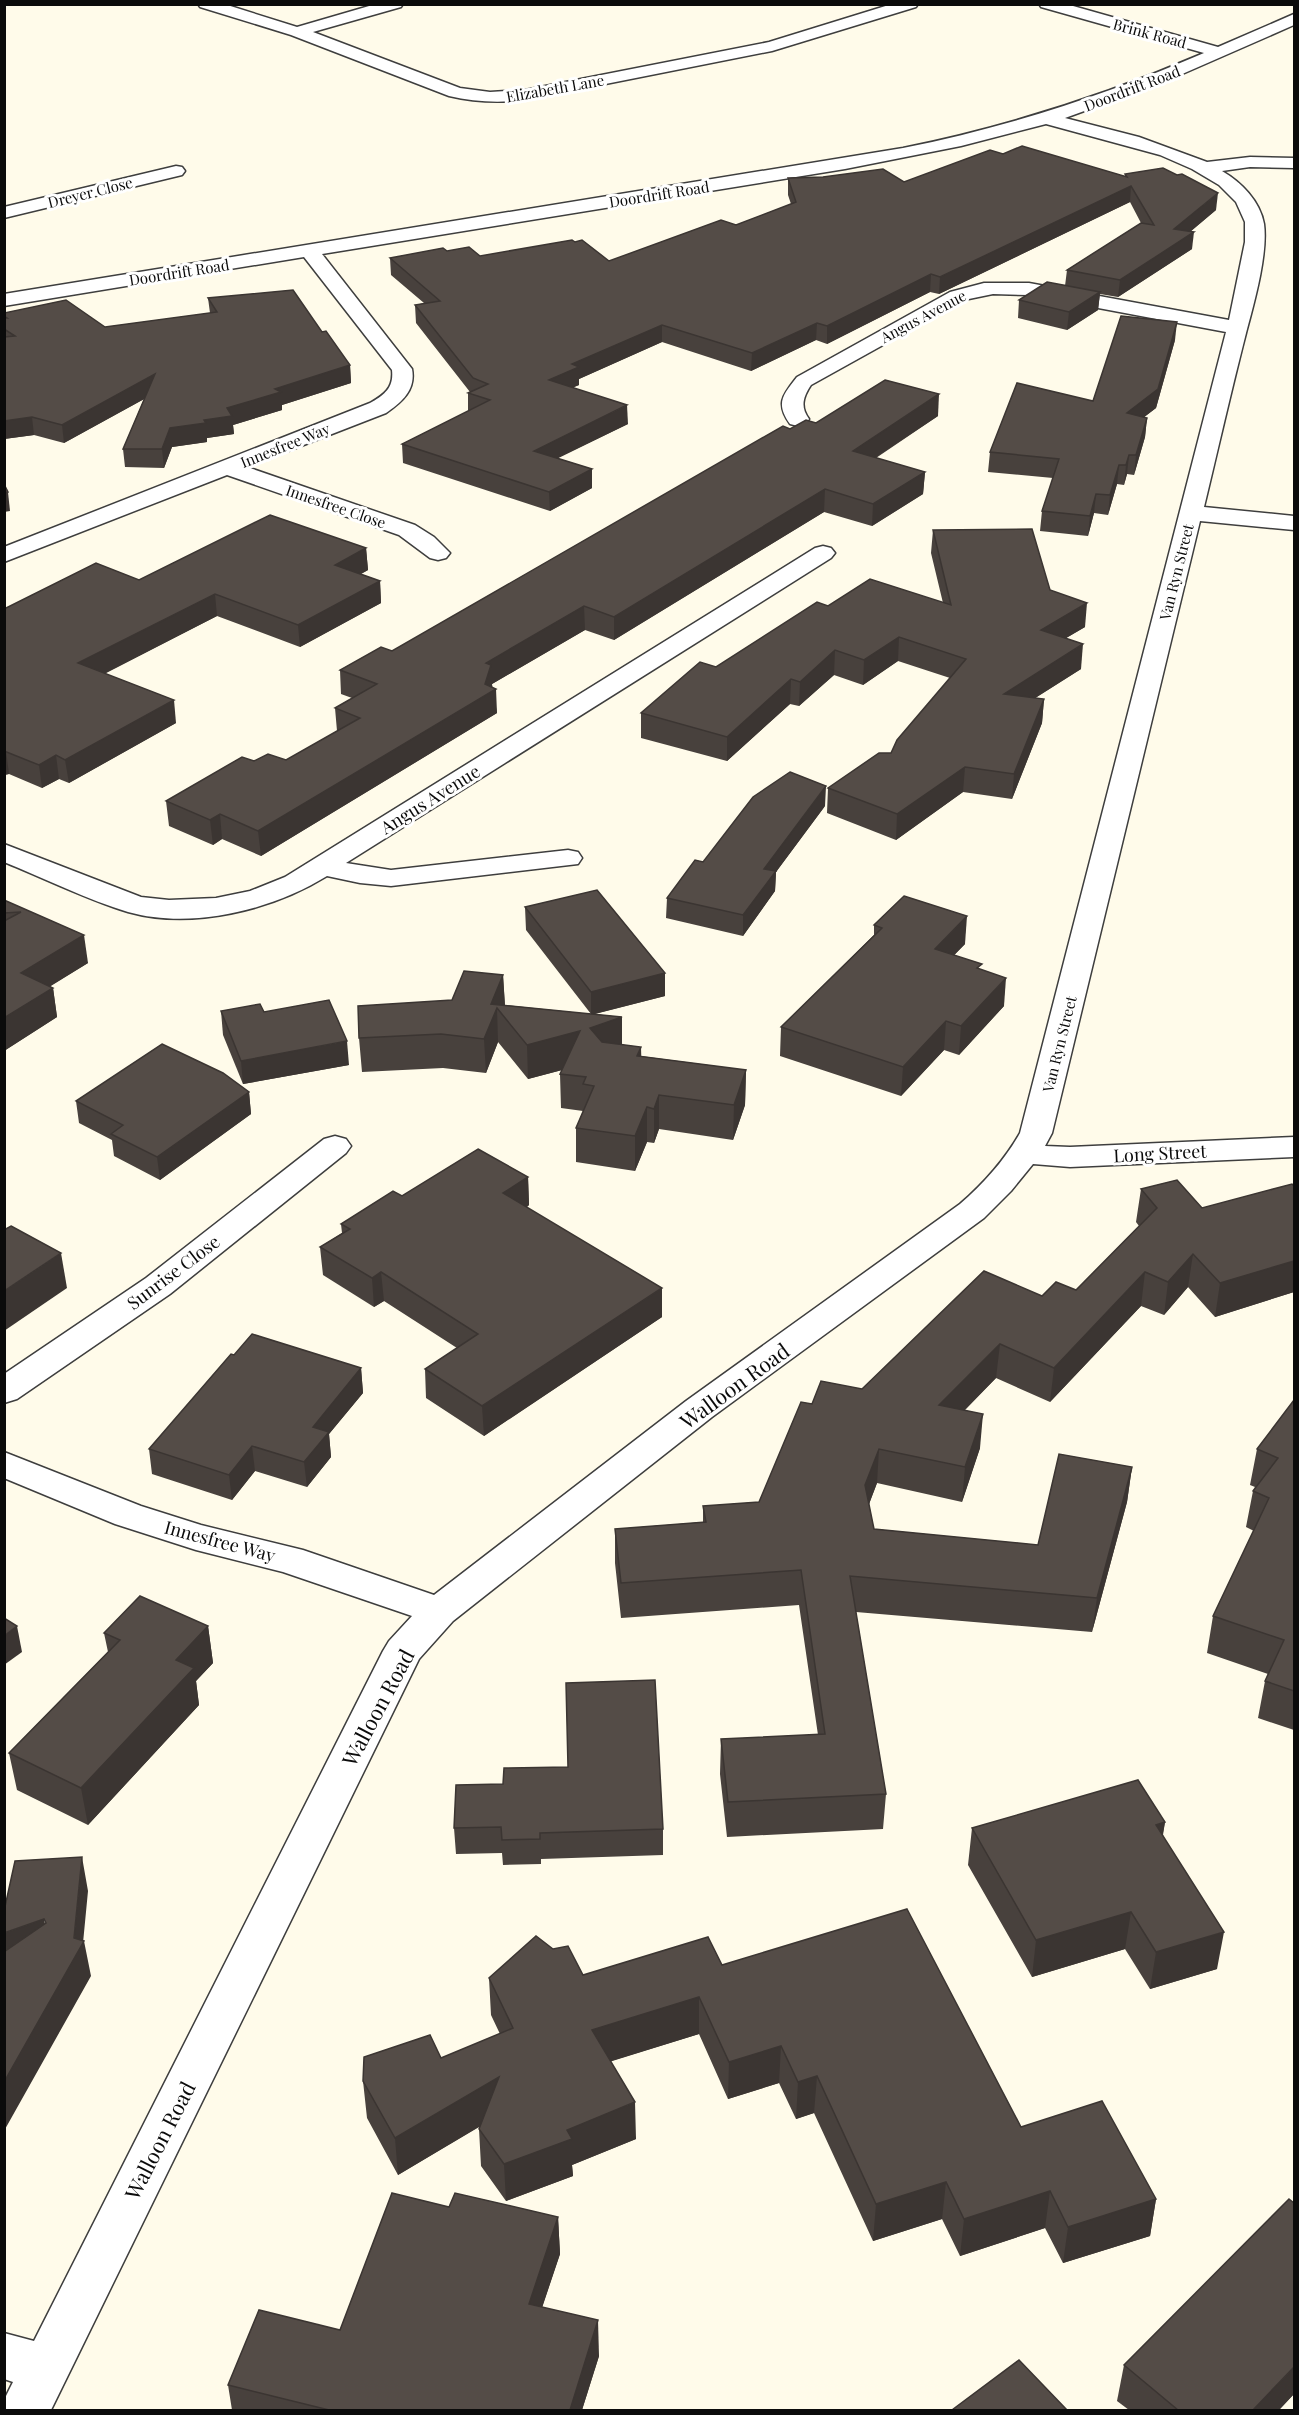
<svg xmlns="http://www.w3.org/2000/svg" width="1299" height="2415" font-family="'Playfair Display',serif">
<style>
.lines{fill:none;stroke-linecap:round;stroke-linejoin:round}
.minor-casing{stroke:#3e3e3e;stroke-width:3}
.minor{fill:#fff;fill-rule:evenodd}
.wall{fill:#48413d}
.shaded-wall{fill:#3b3532}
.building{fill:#544c47;stroke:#3b3532;stroke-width:1.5}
.labels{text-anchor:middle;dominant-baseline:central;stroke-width:6;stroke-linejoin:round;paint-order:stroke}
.far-street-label{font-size:15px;fill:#0b0b0b;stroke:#fff}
.street-label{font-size:18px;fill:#0b0b0b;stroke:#fff}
.near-street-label{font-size:21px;fill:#0b0b0b;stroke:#fff}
</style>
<rect width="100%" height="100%" fill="#fffbea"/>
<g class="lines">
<g class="minor-casing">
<g id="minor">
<path d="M198 4H224L297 27 376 4H403L401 7 313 32 460 88 490 92 525 90 769 42 892 4H918L916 7 772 51 525 100C499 103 474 102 449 96L291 35 200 7Z"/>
<path d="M1039 4H1066L1218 47 1294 14V25L1164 82 1065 118 1139 137 1207 162 1250 157 1294 158V168L1250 167 1222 171C1241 182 1260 201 1264 224 1268 254 1254 303 1246 333 1231 391 1218 449 1204 507L1294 516V530L1200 521 1052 1133 1045 1146 1070 1147 1294 1137V1157L1070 1167 1033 1164 1011 1191 984 1218 712 1417 453 1621 419 1659 51 2410H4V2400L13 2382 4 2379V2333L34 2341 383 1651 389 1641 412 1616 283 1572 196 1550 115 1524 4 1478V1452L141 1506 201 1525 303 1550 434 1595 686 1401 960 1204C984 1183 1004 1161 1020 1133L1226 332 1029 295 993 294 964 300 811 385C803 397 800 407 809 419L806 424 798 426 790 424C775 403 783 395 797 377L950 292 984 283H1029L1229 320 1245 242V222L1236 202 1219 185 1192 169 1160 155 1046 124 961 146 845 169 322 254 412 369C416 390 402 402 386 413L247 467 415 525 434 537 450 553 446 558 438 560 430 558 399 535 227 475 4 562V547L370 403C384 395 394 388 392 370L304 257 4 306V294L903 148C1008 127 1106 95 1204 53L1041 7Z"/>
<path d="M176 166 182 167 185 171 182 175 4 218V207Z"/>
<path d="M823 546 831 548 835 553 831 558 346 863 391 870 568 850 578 852 582 858 578 864 391 886 360 883 327 876C272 910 192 930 128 912 88 900 44 878 4 862V844L141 897 169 900 216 898 250 891 285 877 815 548Z"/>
<path d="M335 1136 346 1139 351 1146 346 1153 170 1294 17 1399 4 1403V1374L146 1278 324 1139Z"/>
</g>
</g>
<use href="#minor" class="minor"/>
</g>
<g class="wall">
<path d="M1003 154 1125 176V174L1216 210 1190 232 1192 249 1118 297 1100 294 1098 310 1067 330 1018 318 1019 300 1065 286 1067 270 1141 223 1130 202 939 294 930 292 827 344 816 340 751 371 662 342 579 379V385L573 387 628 424 557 458 592 469V488L550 511 403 463 402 444 468 411V393L470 392 416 323 415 305 424 303 391 275 390 258 447 251 480 256 575 242 609 261 736 225 791 204 788 195V178L904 182Z"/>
<path d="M208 298 322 332 350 365 351 383 282 405V410L233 425 234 434 207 438V442L172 447 164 468 125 467 123 449 144 399 64 443 34 435 4 439V313L105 327 210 313Z"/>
<path d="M1175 340 1156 408 1144 417 1147 418 1145 437 1134 475 1127 474 1124 485 1117 484 1108 515 1094 513 1088 536 1040 531 1042 511 1053 478 988 472 990 452 1093 401Z"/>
<path d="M938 416 876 458 925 472 923 494 872 526 824 512 614 640 585 630 492 684 497 713 261 856 222 839 213 845 169 826 166 801 254 761 286 760 337 731 335 708 352 698 341 694 340 670 392 651 790 429 816 423Z"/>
<path d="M933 530 1050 590 1085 627 1066 638 1081 669 1035 698 1044 699 1042 723 1012 799 963 792 896 840 827 813 828 788 891 753 950 678 898 661 863 685 834 675 799 706 790 704 727 761 641 738V713L716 667 828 606 943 603 931 553Z"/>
<path d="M366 548 368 570 361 574 380 581 381 603 300 647 217 616 105 673 176 723 69 783 59 779 42 788 9 774 4 775V609L139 580Z"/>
<path d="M825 806 776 872 775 891 743 936 666 918 667 898 703 862Z"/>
<path d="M4 900 88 963 50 986 53 988 57 1017 4 1051Z"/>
<path d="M525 907 665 973V996L594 1014 622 1017V1044L641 1056 746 1070 745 1105 733 1140 659 1129 654 1143 647 1142 635 1171 576 1162V1128L583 1111 561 1108 560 1074 562 1070 528 1079 498 1042 486 1073 443 1068 362 1072 359 1038 452 1000 503 975 505 1005 591 1014 526 930Z"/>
<path d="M874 925 965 944 954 955 981 970 1004 1006 959 1055 944 1050 901 1096 780 1056 781 1027 874 935Z"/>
<path d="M221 1011 264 1012 349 1065 243 1084 223 1035Z"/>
<path d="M249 1092 251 1114 160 1180 114 1156 112 1140 79 1123 76 1101Z"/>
<path d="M528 1177 529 1205 527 1207 662 1317 484 1436 426 1398 425 1369 457 1348 384 1301 374 1307 323 1275 320 1247 342 1233 341 1224 402 1196Z"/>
<path d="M1294 1186V1292L1215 1317 1188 1287 1164 1315 1141 1306 1050 1402 996 1378 965 1410 980 1448 962 1502 877 1483 869 1504 874 1529 1038 1545 1132 1467 1127 1502 1092 1632 856 1612 886 1794 883 1829 727 1837 720 1774 721 1739 818 1735 799 1605 621 1618 615 1563V1529L703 1522V1506L759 1502 812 1404 862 1389 1042 1296 1076 1290 1139 1226 1136 1222 1141 1189 1202 1208Z"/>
<path d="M234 1355 361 1368 363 1393 329 1434 331 1457 307 1487 255 1471 232 1500 152 1474 149 1449Z"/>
<path d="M1294 1400V1730L1258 1718 1265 1681 1268 1674 1207 1653 1213 1616 1254 1531 1246 1527 1253 1491 1255 1487 1250 1485 1257 1449Z"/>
<path d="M208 1626 213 1663 196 1681 199 1705 88 1825 17 1790 9 1753 108 1652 104 1633Z"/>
<path d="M456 1785 663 1829V1855L541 1859V1864L503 1865 502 1853 456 1854 454 1828Z"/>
<path d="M1165 1822 1163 1835 1217 1969 1150 1989 1125 1949 1032 1977 968 1865 972 1828Z"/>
<path d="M722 1965 1156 2199 1150 2236 1063 2263 1045 2228 960 2256 942 2219 873 2241 814 2113 796 2119 779 2083 728 2099 699 2034 611 2061 636 2139 572 2165 573 2176 506 2201 481 2166 479 2129 480 2126 398 2175 367 2118 363 2081 441 2058 500 2034 491 2015 489 1978 583 1975Z"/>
<path d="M449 2207 558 2217 560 2254 542 2307 599 2356 582 2410H232L228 2385 340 2330Z"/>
<path d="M1124 2365 1294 2394 1279 2410H1129L1117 2401Z"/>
</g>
<g class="shaded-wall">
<path d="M1131 186 1130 202 939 294 940 277Z"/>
<path d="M1218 193 1216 210 1173 246 1174 229Z"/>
<path d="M1194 232 1192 249 1118 297 1120 280Z"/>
<path d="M931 274 930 292 827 344V326Z"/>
<path d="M1100 292 1098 310 1067 330 1069 312Z"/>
<path d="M1177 322 1175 340 1156 408 1125 432 1127 413Z"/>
<path d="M817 323 816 340 751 371 752 353Z"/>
<path d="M662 325V342L579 379V385L550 398 549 380 572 364Z"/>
<path d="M350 365 351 383 282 405V410L233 425 234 434 207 438V442L172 447 164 468 162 449 170 428 204 420 227 408 275 389Z"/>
<path d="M155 374 157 392 64 443 62 425Z"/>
<path d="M939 394 938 416 852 473 853 451Z"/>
<path d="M627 405 628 424 534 470V451Z"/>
<path d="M32 417 34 435 4 439V421Z"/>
<path d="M1147 418 1145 437 1134 475 1136 455Z"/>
<path d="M1129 455 1127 474 1124 485 1126 465Z"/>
<path d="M1119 465 1117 484 1108 515 1110 495Z"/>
<path d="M592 469V488L550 511 549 492Z"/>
<path d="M925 472 923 494 872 526 873 504Z"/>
<path d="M825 489 824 512 614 640V617Z"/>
<path d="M8 492 10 511 4 512V493Z"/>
<path d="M1096 494 1094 513 1088 536 1090 516Z"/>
<path d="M366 548 368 570 337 587 335 565Z"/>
<path d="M380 581 381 603 300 647 298 625Z"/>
<path d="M215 594 217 616 81 686 78 663Z"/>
<path d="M1087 603 1085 627 1039 654 1041 630Z"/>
<path d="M584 606 585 630 492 684V689H496L497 713 261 856 258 831 486 663Z"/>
<path d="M899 637 898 661 863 685 864 660Z"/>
<path d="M1083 644 1081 669 1002 719 1004 694Z"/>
<path d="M835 650 834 675 799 706 800 682Z"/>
<path d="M791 679 790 704 727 761V737Z"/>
<path d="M1044 699 1042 723 1012 799 1014 774Z"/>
<path d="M174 700 176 723 69 783 65 760Z"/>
<path d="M4 751H6L9 774 4 775Z"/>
<path d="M56 755 59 779 42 788 39 765Z"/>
<path d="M965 767 963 792 896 840 897 814Z"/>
<path d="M826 786 825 806 776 872 775 891 743 936V915L764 869Z"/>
<path d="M220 814 222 839 213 845 210 820Z"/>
<path d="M967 916 965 944 933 977 935 949Z"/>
<path d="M84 935 88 963 25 1002 21 973Z"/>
<path d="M665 973V996L591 1015V992Z"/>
<path d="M503 975 505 1008H497L498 1042 486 1073 484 1039 491 1004Z"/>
<path d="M1006 978 1004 1006 959 1055 961 1026Z"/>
<path d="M53 988 57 1017 4 1051V1018Z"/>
<path d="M622 1017V1051L591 1062 590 1028Z"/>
<path d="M946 1021 944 1050 901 1096 903 1067Z"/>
<path d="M580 1031 581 1065 528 1079 527 1045Z"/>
<path d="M347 1041 349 1065 243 1084 241 1061Z"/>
<path d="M641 1047 642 1081 637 1056Z"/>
<path d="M746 1070 745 1105 733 1140 734 1105Z"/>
<path d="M249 1092 251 1114 160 1180 157 1157Z"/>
<path d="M659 1095V1129L654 1143V1109Z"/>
<path d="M647 1107V1142L635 1171V1136Z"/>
<path d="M528 1177 529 1205 505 1222 503 1193Z"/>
<path d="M61 1253 67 1288 4 1331V1291Z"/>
<path d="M1193 1254 1188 1287 1164 1315 1168 1282Z"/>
<path d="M1294 1261V1292L1215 1317 1220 1283Z"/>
<path d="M381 1272 384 1301 374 1307 372 1278Z"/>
<path d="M1145 1272 1141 1306 1050 1402 1054 1368Z"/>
<path d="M662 1288V1317L484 1436 482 1406Z"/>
<path d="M1000 1344 996 1378 936 1439 939 1405Z"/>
<path d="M361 1368 363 1393 329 1434 331 1457 307 1487 304 1462 313 1427Z"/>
<path d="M983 1414 980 1448 962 1502 965 1467Z"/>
<path d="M252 1446 255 1471 232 1500 229 1475Z"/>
<path d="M879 1449 877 1483 863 1520 865 1485Z"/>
<path d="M1132 1467 1127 1502 1092 1632 1097 1598Z"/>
<path d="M17 1626 22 1652 4 1665V1636Z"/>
<path d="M208 1626 213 1663 196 1681 199 1705 88 1825 81 1788 176 1660Z"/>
<path d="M1165 1822 1158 1859 1156 1825Z"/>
<path d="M82 1857 88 1891 83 1943 84 1941 91 1976 4 2131V2082L74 1938Z"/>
<path d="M1131 1912 1125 1949 1032 1977 1036 1940Z"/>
<path d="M44 1919 51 1954 4 1959V1933Z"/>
<path d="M1224 1932 1217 1969 1150 1989 1156 1952Z"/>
<path d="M699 1997V2034L593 2067 592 2030Z"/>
<path d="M781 2046 779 2083 728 2099 729 2062Z"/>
<path d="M817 2076 814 2113 796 2119 798 2082Z"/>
<path d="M499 2077 501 2114 398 2175 395 2138Z"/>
<path d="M635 2102 636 2139 572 2165 573 2176 506 2201 504 2164 567 2130Z"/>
<path d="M946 2182 942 2219 873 2241 876 2204Z"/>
<path d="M1050 2191 1045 2228 960 2256 964 2219Z"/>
<path d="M1156 2199 1150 2236 1063 2263 1068 2227Z"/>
<path d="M558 2217 560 2254 531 2341 529 2304Z"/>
<path d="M598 2320 599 2356 582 2410H570Z"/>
<path d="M1294 2367V2394L1279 2410H1253Z"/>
</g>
<g class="building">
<path d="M1022 146 1127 177 1125 174 1163 168 1177 175 1182 174 1218 193 1174 229 1194 232 1120 280 1067 270 1141 223 1154 225 1131 186 940 277 931 274 827 326 817 323 752 353 662 325 572 364 579 367 549 380 627 405 534 451 592 469 549 492 402 444 490 400 468 393 488 384 473 378 415 305 440 301 390 258 443 248 447 251 469 247 480 256 572 240 575 242 582 240 609 261 721 220 736 225 796 202 788 178 823 177 883 169 904 182 990 150 1003 154Z"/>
<path d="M1047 282 1100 292 1069 312 1019 300Z"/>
<path d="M293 290 322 332 326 331 350 365 275 389 281 392 227 408 232 416 204 420 206 423 170 428 162 449H123L155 374 62 425 32 417 4 421V337L15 336 4 329V318H7L4 316V313L66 300 105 327 217 312 208 298Z"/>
<path d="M1121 316 1177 322 1158 389 1127 413 1147 418 1136 455H1129L1126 465H1119L1110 495 1096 494 1090 516 1042 511 1059 459 990 452 1017 383 1093 401Z"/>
<path d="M885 380 939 394 853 451 925 472 873 504 825 489 614 617 584 606 486 663 491 665 485 684 496 689 258 831 220 814 210 820 166 801 242 757 254 761 268 754 286 760 360 718 335 708 377 684 340 670 381 647 392 651 783 426 790 429 806 420 816 423Z"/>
<path d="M4 484 8 492 4 493Z"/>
<path d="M270 515 366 548 335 565 380 581 298 625 215 594 78 663 174 700 65 760 56 755 39 765 4 751V609L96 563 139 580Z"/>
<path d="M1032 529 1050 590 1087 603 1041 630 1083 644 1004 694 1044 699 1014 774 965 767 897 814 828 788 879 753H891L897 740 966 659 899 637 864 660 835 650 800 682 791 679 727 737 641 713 700 662 716 667 817 602 828 606 870 579 951 605 933 530Z"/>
<path d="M790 772 826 786 764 869 776 871 743 915 667 898 695 860 703 862 753 797Z"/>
<path d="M597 890 665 973 591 992 525 907Z"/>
<path d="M904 896 967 916 935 949 982 964 977 968 1006 978 961 1026 946 1021 903 1067 781 1027 882 928 874 925Z"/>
<path d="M4 900 84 935 21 973 53 988 4 1018V921L21 912 4 913Z"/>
<path d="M464 971 503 975 491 1004 622 1017 590 1028 602 1042 641 1047 637 1056 746 1070 734 1105 659 1095 654 1109 647 1107 635 1136 576 1128 594 1086 583 1084 586 1077 560 1074 580 1031 527 1045 497 1008 484 1039 441 1034 359 1038 358 1006 452 1000Z"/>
<path d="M329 1000 347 1041 241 1061 221 1011 260 1004 264 1012Z"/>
<path d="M162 1044 223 1073 249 1092 157 1157 111 1134 123 1125 76 1101Z"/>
<path d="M478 1149 528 1177 503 1193 662 1288 482 1406 425 1369 478 1334 381 1272 372 1278 320 1247 350 1229 341 1224 393 1191 402 1196Z"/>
<path d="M1177 1180 1202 1208 1292 1184 1294 1186V1261L1220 1283 1193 1254 1168 1282 1145 1272 1054 1368 1000 1344 939 1405 983 1414 965 1467 879 1449 865 1485 874 1529 1038 1545 1059 1454 1132 1467 1097 1598 850 1576 886 1794 728 1802 721 1739 825 1734 801 1570 621 1583 615 1529 706 1522 703 1506 759 1502 801 1402 812 1404 821 1381 862 1389 984 1271 1042 1296 1056 1282 1076 1290 1157 1208 1141 1189Z"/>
<path d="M11 1226 61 1253 4 1291V1230Z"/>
<path d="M252 1334 361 1368 313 1427 329 1432 304 1462 252 1446 229 1475 149 1449 231 1354 234 1355Z"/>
<path d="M1294 1400V1691L1265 1681 1284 1640 1213 1616 1269 1498 1253 1491 1278 1458 1257 1449Z"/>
<path d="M140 1596 208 1626 176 1660 194 1668 81 1788 9 1753 120 1640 104 1633Z"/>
<path d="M4 1618 17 1626 4 1636Z"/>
<path d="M655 1680 663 1829 540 1833V1839L502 1840 501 1827 454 1828 456 1785 503 1784 504 1768 568 1767 566 1683Z"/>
<path d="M1138 1780 1165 1822 1156 1825 1224 1932 1156 1952 1131 1912 1036 1940 972 1828Z"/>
<path d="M82 1857 74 1938 84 1941 4 2082V1952L46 1923 44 1919 4 1933V1911L15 1861Z"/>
<path d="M907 1909 1021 2127 1102 2101 1156 2199 1068 2227 1050 2191 964 2219 946 2182 876 2204 817 2076 798 2082 781 2046 729 2062 699 1997 592 2030 635 2102 567 2130 572 2139 504 2164 479 2129 499 2077 395 2138 363 2081 364 2057 430 2035 441 2058 513 2028 489 1978 536 1936 553 1949 568 1946 583 1975 708 1937 722 1965Z"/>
<path d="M392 2193 449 2207 455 2193 558 2217 529 2304 598 2320 570 2410H329L228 2385 259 2310 340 2330Z"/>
<path d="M1289 2199 1294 2203V2367L1253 2410H1178L1124 2365Z"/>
<path d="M1019 2360 1067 2410H952Z"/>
</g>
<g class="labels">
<g class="far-street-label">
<text transform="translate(1150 33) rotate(15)">Brink Road</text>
<text transform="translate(555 88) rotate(-10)">Elizabeth Lane</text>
<text transform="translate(1132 88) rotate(-21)">Doordrift Road</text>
<text transform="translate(90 192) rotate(-14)">Dreyer Close</text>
<text transform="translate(659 194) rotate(-9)">Doordrift Road</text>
<text transform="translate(179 272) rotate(-9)">Doordrift Road</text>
<text transform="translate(923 316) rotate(-28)">Angus Avenue</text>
<text transform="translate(285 445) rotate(-22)">Innesfree Way</text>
<text transform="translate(336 506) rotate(19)">Innesfree Close</text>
<text transform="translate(1176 572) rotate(-76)">Van Ryn Street</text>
<text transform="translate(1059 1044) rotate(-76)">Van Ryn Street</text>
</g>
<g class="street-label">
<text transform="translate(430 799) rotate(-32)">Angus Avenue</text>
<text transform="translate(1160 1153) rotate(-3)">Long Street</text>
<text transform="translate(173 1272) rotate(-37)">Sunrise Close</text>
<text transform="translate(220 1541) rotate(15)">Innesfree Way</text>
</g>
<g class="near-street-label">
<text transform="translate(734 1385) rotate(-36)">Walloon Road</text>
<text transform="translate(377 1707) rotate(-62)">Walloon Road</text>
<text transform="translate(159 2140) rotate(-63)">Walloon Road</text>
</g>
</g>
<rect width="1299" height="2415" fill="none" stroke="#0b0b0b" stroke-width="12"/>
</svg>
